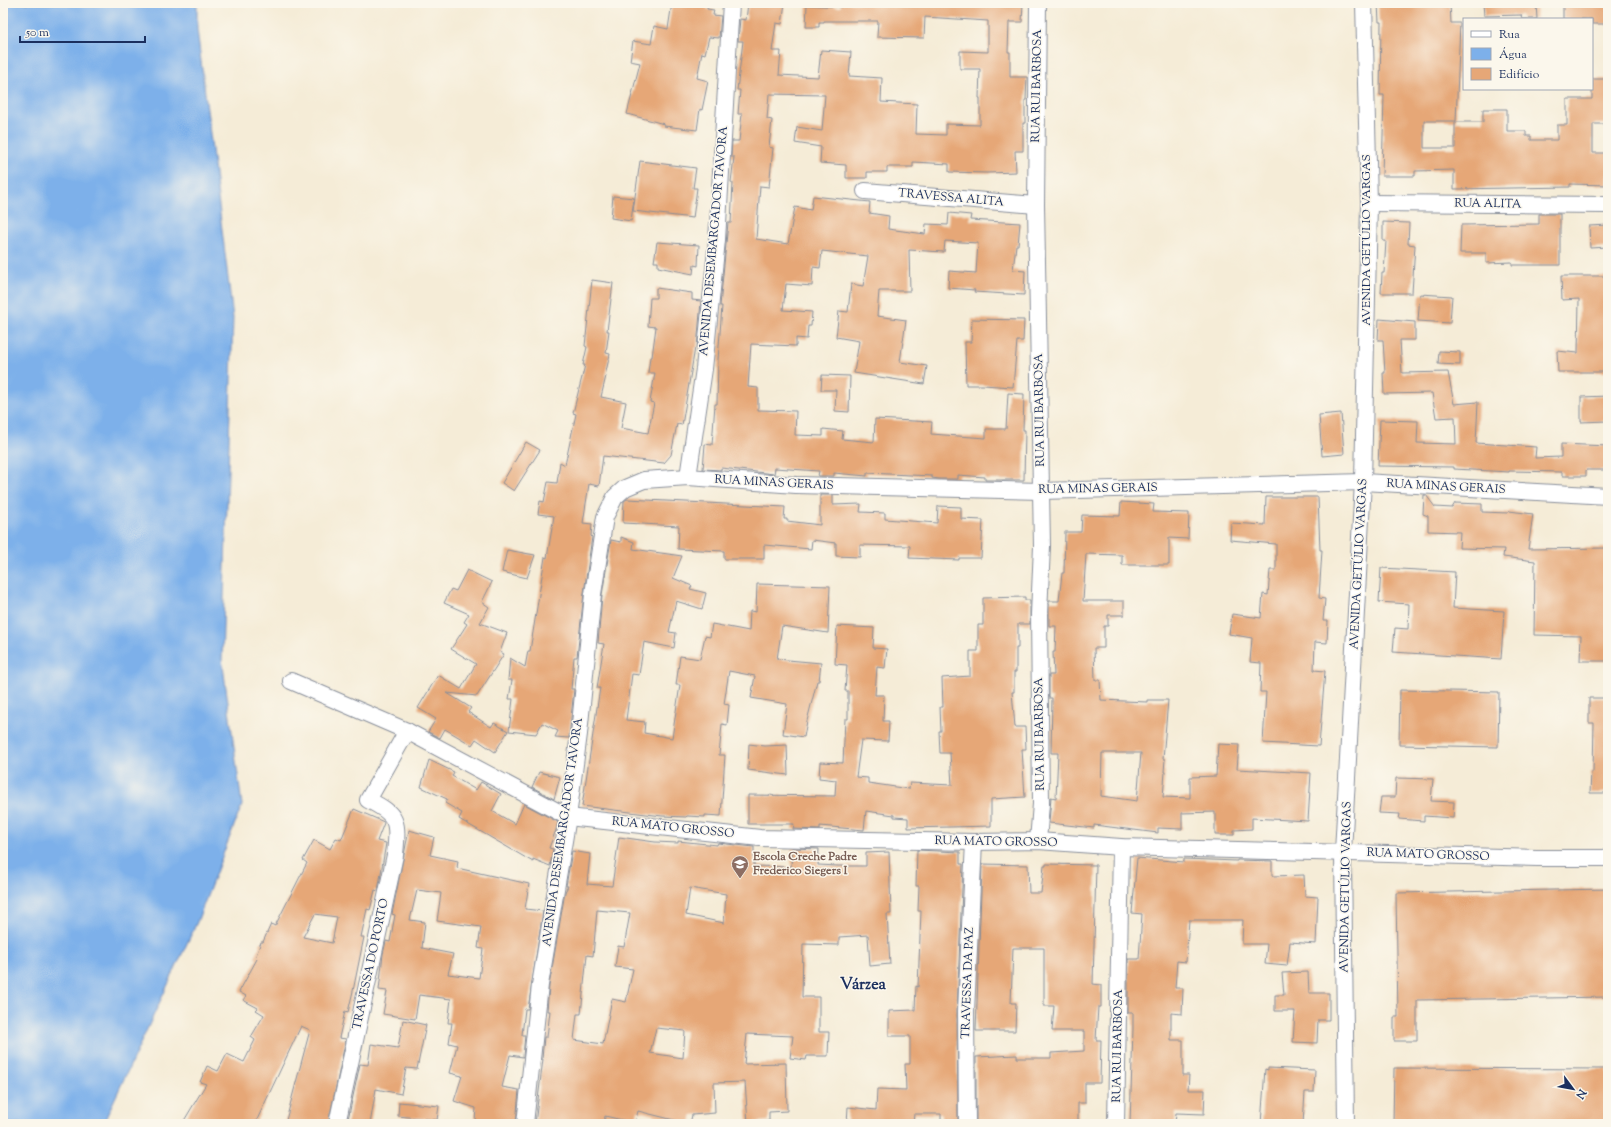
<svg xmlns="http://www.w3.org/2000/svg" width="1611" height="1127" font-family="'Sorts Mill Goudy',serif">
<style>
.water{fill:#7db0ea;stroke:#4c70a4}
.building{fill:#e6a777;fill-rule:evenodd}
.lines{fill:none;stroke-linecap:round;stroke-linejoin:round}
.minor-casing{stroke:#888e9a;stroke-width:18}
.minor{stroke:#fff;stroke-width:16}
.labels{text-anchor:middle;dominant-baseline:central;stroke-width:3;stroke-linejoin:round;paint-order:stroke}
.street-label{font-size:12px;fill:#1b2f5e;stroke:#fbf7ec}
.education-label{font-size:12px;font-weight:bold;fill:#785e54;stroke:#fbf7ec;text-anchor:start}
.district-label{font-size:16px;font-weight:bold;fill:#1b2f5e;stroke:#fbf7ec}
</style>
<rect width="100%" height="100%" fill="#fbf7ec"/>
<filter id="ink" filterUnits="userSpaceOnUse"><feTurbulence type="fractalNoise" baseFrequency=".025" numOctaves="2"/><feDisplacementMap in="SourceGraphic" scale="8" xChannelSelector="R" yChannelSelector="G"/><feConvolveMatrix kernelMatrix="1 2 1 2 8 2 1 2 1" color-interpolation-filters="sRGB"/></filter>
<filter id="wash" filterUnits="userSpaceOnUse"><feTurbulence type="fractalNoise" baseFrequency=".012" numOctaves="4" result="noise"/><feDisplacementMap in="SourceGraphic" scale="16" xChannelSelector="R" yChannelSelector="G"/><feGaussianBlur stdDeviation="0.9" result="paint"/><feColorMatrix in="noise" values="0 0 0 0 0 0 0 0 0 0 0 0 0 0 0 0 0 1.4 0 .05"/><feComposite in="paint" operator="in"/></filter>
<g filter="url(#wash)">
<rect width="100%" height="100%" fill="#f5ecd7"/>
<path class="water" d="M3 3H197V29L233 318 222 659 242 805 197 922 103 1124H3Z"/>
<g id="blocks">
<g class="building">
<path d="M672 3H708L707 9 714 10 713 15 721 16 719 38 709 37 705 54 702 53 697 78 708 81 702 110 700 109 697 130 664 126V124L627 114 640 63 630 61 633 41 651 44 654 26 668 29Z"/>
<path d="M748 3H785L782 24 776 23 772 51H781L779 75 818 77 821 50 851 52 849 76 882 78 881 102 917 104 916 134 946 135V124L980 125V98H979L980 69H960V51L988 52V21L925 17 924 38 877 37 878 21H824V22H819V27H806L807 5 841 7V3H1023L1022 22H1009L1008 52H1010V77H1027L1026 100H1025V123H1023V151H1015L1016 172 987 173 949 172V164L913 162V167H887V172H867V178H846V165L820 163 821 147 795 143 797 127 822 131 825 95 769 94 767 119 772 120 769 147 773 148 769 187 760 186 756 239 788 244 795 207 811 210 813 196 870 202 869 213 889 216 888 229 925 234 926 224 948 225 949 213 971 215 970 220 1020 223 1018 245H1016L1013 270 1025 271 1024 295 974 292 975 290 948 288 949 271 976 273 978 243 945 241 944 252 909 250 910 291H879L877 316 906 320 900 362 927 366 924 384 854 373 859 341 836 337 839 311 848 312 851 284 863 286 868 256 822 251 820 268 813 267 812 286 786 284 783 310 812 312 811 326H808L807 339 796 338V346L751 344 748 387 758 388V410L796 411 795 435 823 436V429L843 431 842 439 874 442 875 419 932 422 931 434 986 438V429H1006L1008 393 1024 394 1023 430H1025L1024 480H985V477L958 475V479H939L932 478V476L867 473V476L834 473V476H818L819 471 775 468 774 474 721 468V470L703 469 705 444 712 445 715 404H717L718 360 722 306H720L728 223H731L733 183 731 182 734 157H731L732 141H739L742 114H738L740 90H737L743 41H738L740 19 746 20Z"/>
<path d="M1378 3H1450L1451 23H1460L1456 121H1424V148H1455V122H1483V109H1507V131H1526V136H1531V140H1557V125H1567V99H1592V79H1608V124H1593V153H1608V185L1570 184V187L1454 189V170L1415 171V176H1382L1384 95H1380L1381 22H1379Z"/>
<path d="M1483 3H1536L1537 19H1522L1521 15 1484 16Z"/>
<path d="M1563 3H1608V24H1592V19H1563Z"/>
<path d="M640 161 696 168 693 188H697L693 218 633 211Z"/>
<path d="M613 196 634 198 631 221 611 218Z"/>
<path d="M1539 214H1560V265H1512V262L1486 263V253H1460L1461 225 1539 224Z"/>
<path d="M1383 222 1409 223 1408 244 1415 245 1412 293H1381L1382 273H1384L1386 241H1383Z"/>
<path d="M1608 225V247L1590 248 1589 226Z"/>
<path d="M657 242 699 245 698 266 694 265 693 274 658 267V262H654Z"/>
<path d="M1561 276H1606V281H1608V372H1558L1557 351 1578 353 1579 299 1562 300Z"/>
<path d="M592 280 613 283 607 331H609L606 353 610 354 605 376H606L601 397 626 402 621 428 648 433 654 403 650 402 655 373H648L650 357H652L656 327 648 326 650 298H656V288L692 293V300L701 301 697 348H695L682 425 677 424 671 455 664 463 603 456 599 486 589 484 583 523 592 524 591 536 592 537 584 593 577 657H574L571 689H574L569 738 555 737 558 731 542 723 536 734 509 731 513 699H509L512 680H508L510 658 525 667 528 651H530L545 557 547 558 554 516 538 514 540 501 544 502 548 482 557 483 560 462 565 465 576 414 573 413 585 365H583L587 347 585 346Z"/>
<path d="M1420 294 1452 296 1450 323 1418 321Z"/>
<path d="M972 319 1024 320 1023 341H1017L1013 387 983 385H966L965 342H971Z"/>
<path d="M1379 319 1415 322V340H1400L1402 373 1448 372 1454 404 1478 402 1476 443 1536 447 1535 458 1561 457V444L1608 446V470H1586V476H1562V472L1509 471V472L1454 469V467L1378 466 1380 420 1418 421 1417 443 1456 444 1455 417 1436 418 1432 393 1384 394 1383 373H1385L1383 340H1378Z"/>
<path d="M1439 351 1460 352V365L1438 364Z"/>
<path d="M822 375 850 376 849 412 835 411 836 390H821Z"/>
<path d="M1608 396V421L1581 422V397Z"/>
<path d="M1341 413 1344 454 1322 456 1319 415Z"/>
<path d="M526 442 540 450 514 491 502 483Z"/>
<path d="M820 495H833V505L861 504 860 512 885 513V519L937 523 938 506 961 507V519L983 520 981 558H959V560L909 558 910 546 860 545V557L836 556V543L812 540 811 549 764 545V559H724V551L678 549 679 526 623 523 624 501 627 499 785 507 784 519H787V521L820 525Z"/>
<path d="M1424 495H1426L1435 507 1452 508 1455 503 1482 504V512L1508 513 1509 511 1533 514 1528 549 1608 548V661H1580L1581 636 1534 635 1535 561 1503 557 1504 549 1459 548 1460 532 1428 531V516L1423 514Z"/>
<path d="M1266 497H1318L1320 550H1322L1319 598 1325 599 1323 621H1328L1327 643 1315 642 1314 670 1325 671 1319 746 1263 743 1266 692H1260L1261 663 1250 662 1252 638 1229 634 1232 614 1261 618 1263 594 1268 595 1270 570H1276V544L1230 540 1231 523 1265 525Z"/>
<path d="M1121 502 1154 504 1153 512 1189 513 1188 539 1169 538V565H1122V555L1086 554 1083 601H1124V615H1108V626H1104V648H1094L1095 680H1100L1101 700 1147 702V700H1168L1163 759H1165L1164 772H1165L1163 797 1190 798V777L1216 776 1218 744 1239 745 1237 769 1311 773 1308 821 1252 818V829L1234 830V835H1215V812L1182 813V829L1158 828V833L1094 825V828L1049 823 1051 797 1056 798 1058 753H1051L1052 698H1049V675H1054L1053 652H1055L1056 626H1049V601H1059L1062 573H1064L1065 532H1081L1082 515 1120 516ZM1102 753H1141L1137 801 1101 796Z"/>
<path d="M621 537 634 542 633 549 682 556 673 578 692 586 690 589 706 593 702 609 676 601 669 632 676 633 674 648 644 642 639 675 632 674 626 720 645 722 644 733 672 738 680 685H676L680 656 700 659 705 636 710 637 712 624 749 631 750 611 756 612 757 584 830 586 828 633 782 626 777 659 821 663 819 681H817L807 721 804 737 783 734 787 704 751 698 755 676 729 671 724 704 729 705 727 725 722 724 719 755H725L721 816 705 815V817L687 816 686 817 662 816 582 806 600 688H597L604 644 598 643 602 595 611 540 621 542Z"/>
<path d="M507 550 535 555 527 578 502 572Z"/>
<path d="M1381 568 1455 572 1453 608 1504 611 1501 659 1393 652 1395 628 1408 629 1409 604 1379 602Z"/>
<path d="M467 570 492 582 482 602 489 607 480 623 507 633 500 652 504 654 477 696 447 693 471 708 468 712 491 727 494 723 508 731 495 752 476 739 472 745 445 729 440 738 428 732 436 719 418 708 438 675 461 689 476 664 451 649 467 624 464 622 469 614 444 603 451 589 456 591Z"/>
<path d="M1025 597V600H1030V624H1018V648H1016V672H1014V692H1012L1015 727H1025L1026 749H1022L1025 797 991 799V826L908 828V818L894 817V815L866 811 864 830 820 826V830L793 829 794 824H748V795L835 796 836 780 819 778 820 762 843 763 845 719H848V691H845L847 665 835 664 837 626 874 628 873 648 887 649 885 668 877 667 875 695H884L883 721H889L888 741 861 740 856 777 868 778V783L909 789 910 783 952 785 950 753H940L939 731H941L940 707H943L942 678 970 676V651H978V625H983V598Z"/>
<path d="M1400 690 1499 692 1498 747 1399 745Z"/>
<path d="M1589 698H1608V793H1590L1591 772H1593L1594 723H1589Z"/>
<path d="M749 744 765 746 787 745 788 775 748 770Z"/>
<path d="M429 760 454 772 452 776 476 790 481 782 501 794 492 811 515 824 524 804 558 822 556 830 549 848 553 849 550 866 533 859V862L459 819 462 813 445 803 447 799 421 787Z"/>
<path d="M539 772 560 777 554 799 532 787Z"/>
<path d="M1396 778 1433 779 1431 801 1454 802 1453 818 1424 816V821L1399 819 1400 814 1379 813 1381 797H1395Z"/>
<path d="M354 809 384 822V823L377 841 386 843 378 891 375 890 370 910 367 909 361 937H364L353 991 348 1012 345 1011 339 1038 346 1039 328 1124H285L310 1030 301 1026 255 1124H182L206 1084 200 1082 207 1066 218 1071 227 1054 244 1062 255 1040 251 1037 264 1015 256 1010 258 1008 243 1000 246 996 239 992 257 959 255 958 261 942H263L271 924 275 926 307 863 303 860 314 840 330 849 336 838 341 840ZM315 914 337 917 332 943 303 937Z"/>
<path d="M409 830 434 837 430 855 458 861 457 868 529 884 525 909 543 911 528 1009H525L522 1035H525L523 1057 510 1055 502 1087 519 1090 516 1124 475 1121 476 1108 454 1101 462 1076 450 1073 457 1045 449 1043 452 1023H448L451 999 419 995 415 1019 383 1014 387 991 379 990 383 954 386 941 390 942 395 915 392 914ZM417 890 441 893 437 921 481 927 478 948 483 949 479 978 448 974 453 954 422 948 425 922 410 920Z"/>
<path d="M619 837 655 842 678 843V841L717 845 718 843 754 847V866L791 867 792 848 819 849 818 865 838 866H866V853L889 852 891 914H887L890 964 870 966 868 935 839 937V945L803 944 802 997H819V1032H829L828 1056H807L806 1060 790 1058 793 1036 747 1034 744 1064 786 1063 787 1111 769 1112V1121L748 1123 745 1082 714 1083 715 1113 692 1115 690 1124 638 1111 635 1123 605 1116 604 1124H535L543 1059H542L544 1037H547L550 1011H547L549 986 565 892 568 886H566L572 851 590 854 587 884 612 886ZM690 888 726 894 724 923 686 915ZM597 910 630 913 624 947 618 946 615 967 633 969 626 1002 612 999 603 1044 574 1040 577 1014H581L587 955 593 956ZM656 1028 685 1031 683 1058 650 1053Z"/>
<path d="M917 850 960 852V864H963L957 1011 958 1124H941V1114H914L913 1124H847L848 1107 876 1110 877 1089 906 1090 905 1064H910V1036H889V1011L915 1010 916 986 918 987 921 911H918L919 886H916Z"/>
<path d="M1137 858 1184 862V859L1237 861V860L1272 861V876L1304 875 1305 896 1318 897 1316 944 1290 942 1287 966 1265 964 1267 944H1242L1243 920H1189L1186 962 1177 961 1175 988H1183L1182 1014 1171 1013V1040H1183V1075H1189L1188 1090H1205L1204 1114 1176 1113 1175 1124H1130L1133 1029V1013H1128V959H1139L1142 914 1132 913Z"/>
<path d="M982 864 1028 865 1029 893H1041L1044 866H1046V864L1096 865 1093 984 1101 985V1007H1098L1096 1040H1101L1100 1083H1085V1103H1078V1124H976V1057L1017 1055V1058H1051V1053L1084 1051V1031H1052L1054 1006H1044V948H1013L1011 1003H1016L1015 1031H976Z"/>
<path d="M1608 889V997L1417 1000V1041H1394V1017H1398L1396 893Z"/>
<path d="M1308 972 1309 993H1329V1020H1318L1317 1043 1293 1042 1295 1011H1275V995H1284L1282 973Z"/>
<path d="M403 1020 426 1025 417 1069 406 1068 401 1094 376 1089 370 1124H347L360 1064 368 1065 371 1044 398 1048Z"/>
<path d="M1268 1068 1315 1070 1314 1092H1305L1303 1124H1261L1265 1069 1268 1070Z"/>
<path d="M1394 1068 1608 1069V1124H1393Z"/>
<path d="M399 1102 439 1106 437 1120 398 1116Z"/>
</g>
</g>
</g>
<g filter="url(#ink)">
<use href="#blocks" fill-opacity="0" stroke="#888e9a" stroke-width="1"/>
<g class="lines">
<g class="minor-casing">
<g id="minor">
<path d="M1038 3 1036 205 1042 546 1039 614 1041 804 1038 841"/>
<path d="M865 191 1036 205"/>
<path d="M1369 203 1608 205"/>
<path d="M688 477 704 369 717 240 731 3"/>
<path d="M291 681 407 731 568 817 760 838 974 842 1038 841 1121 847 1537 858H1608"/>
<path d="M337 1124 395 855C398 822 399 815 368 800L407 731"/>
<path d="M525 1124 540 985 568 817 579 734 593 594 605 517 615 497 625 488 644 480 688 477 796 485 1041 491 1363 482 1608 496"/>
<path d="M967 1124 966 1011 974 842"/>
<path d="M1116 1124 1121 847"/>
<path d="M1346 1124 1343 852 1363 482 1369 203 1364 3"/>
</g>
</g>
<use href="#minor" class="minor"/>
</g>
</g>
<defs>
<g id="school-pin" transform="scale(0.9)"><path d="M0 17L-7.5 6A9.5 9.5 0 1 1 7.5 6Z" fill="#8d6e63" stroke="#fbf7ec"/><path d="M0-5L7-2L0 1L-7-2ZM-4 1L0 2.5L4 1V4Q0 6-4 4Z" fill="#fff"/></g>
</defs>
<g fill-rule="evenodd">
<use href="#school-pin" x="740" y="864"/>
</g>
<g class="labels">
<g class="street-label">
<text transform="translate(1037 86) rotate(-89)">RUA RUI BARBOSA</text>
<text transform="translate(951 198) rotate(5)">TRAVESSA ALITA</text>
<text transform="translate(1488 204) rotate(1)">RUA ALITA</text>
<text transform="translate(1367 240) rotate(-90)">AVENIDA GETÚLIO VARGAS</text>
<text transform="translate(714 241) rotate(-85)">AVENIDA DESEMBARGADOR TAVORA</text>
<text transform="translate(1040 410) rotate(-91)">RUA RUI BARBOSA</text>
<text transform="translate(774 483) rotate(3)">RUA MINAS GERAIS</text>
<text transform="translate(1446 487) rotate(3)">RUA MINAS GERAIS</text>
<text transform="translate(1098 489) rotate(-1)">RUA MINAS GERAIS</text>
<text transform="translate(1359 564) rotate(-87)">AVENIDA GETÚLIO VARGAS</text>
<text transform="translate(1040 734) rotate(-91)">RUA RUI BARBOSA</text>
<text transform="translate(673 828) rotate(6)">RUA MATO GROSSO</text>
<text transform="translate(563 832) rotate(-82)">AVENIDA DESEMBARGADOR TAVORA</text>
<text transform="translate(996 842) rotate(1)">RUA MATO GROSSO</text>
<text transform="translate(1428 855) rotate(2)">RUA MATO GROSSO</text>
<text transform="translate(1346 887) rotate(-89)">AVENIDA GETÚLIO VARGAS</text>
<text transform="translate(371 964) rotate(-78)">TRAVESSA DO PORTO</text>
<text transform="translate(968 983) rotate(-88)">TRAVESSA DA PAZ</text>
<text transform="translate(1118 1046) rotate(-89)">RUA RUI BARBOSA</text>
</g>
<g class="education-label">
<text x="753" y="857">Escola Creche Padre<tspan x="753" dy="14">Frederico Siegers I</tspan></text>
</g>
<g class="district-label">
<text x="863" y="985">Várzea</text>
</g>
</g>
<rect width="1611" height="1127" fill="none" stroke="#fbf7ec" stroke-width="16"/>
<rect x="1463" y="18" width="130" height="72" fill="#fbf7ec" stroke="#a1a7b3"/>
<rect x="1471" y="31" width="20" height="6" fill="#ffffff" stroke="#a1a7b3"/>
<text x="1499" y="38" font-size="12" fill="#1b2f5e">Rua</text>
<rect x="1471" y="48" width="20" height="12" fill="#7db0ea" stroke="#a1a7b3"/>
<text x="1499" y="58" font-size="12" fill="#1b2f5e">Água</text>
<rect x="1471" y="68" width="20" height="12" fill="#e6a777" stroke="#a1a7b3"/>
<text x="1499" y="78" font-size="12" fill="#1b2f5e">Edifício</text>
<g transform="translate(1573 1089) rotate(122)" stroke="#fbf7ec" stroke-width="3" paint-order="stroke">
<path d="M0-3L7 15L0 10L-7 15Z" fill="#1b2f5e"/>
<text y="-6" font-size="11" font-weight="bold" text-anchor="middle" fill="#1b2f5e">N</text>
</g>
<path d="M20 36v6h125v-6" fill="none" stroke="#1b2f5e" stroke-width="2"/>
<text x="26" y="36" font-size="12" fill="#1b2f5e" stroke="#fbf7ec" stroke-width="3" paint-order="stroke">50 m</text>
</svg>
